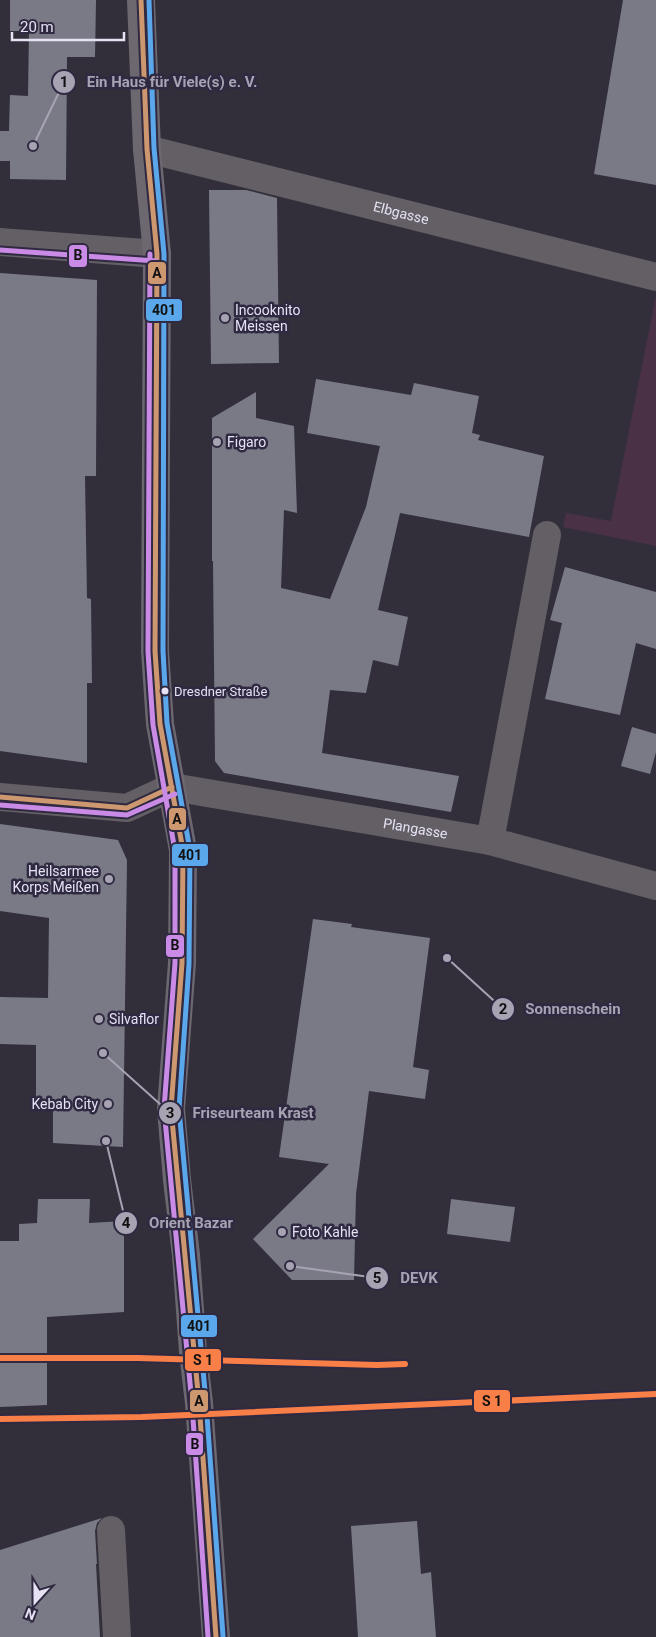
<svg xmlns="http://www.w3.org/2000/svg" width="656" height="1637" font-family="Roboto,sans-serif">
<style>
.green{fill:#4b3145}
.building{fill:#7a7a87}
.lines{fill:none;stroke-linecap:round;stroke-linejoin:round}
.minor{stroke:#635f65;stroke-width:28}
.major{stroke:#6d6870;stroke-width:28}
.bus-1-casing{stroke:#2f2941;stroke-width:9}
.bus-2-casing{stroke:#2f2941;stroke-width:9}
.bus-3-casing{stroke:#2f2941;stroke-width:9}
.bus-1{stroke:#cd976f;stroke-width:5}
.bus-2{stroke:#ca8be6;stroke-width:5}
.bus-3{stroke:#5aa8eb;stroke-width:5}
.rail-1-casing{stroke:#2f2941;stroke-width:10}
.rail-1{stroke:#f87f47;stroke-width:6}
.poi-dot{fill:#a7a3b3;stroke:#2f2941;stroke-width:2}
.bus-dot{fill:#e6e2f3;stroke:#2f2941;stroke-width:2}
.labels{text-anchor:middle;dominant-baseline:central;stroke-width:5;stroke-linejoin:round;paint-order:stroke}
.bus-label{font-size:13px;fill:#e6e2f3;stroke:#2f2941;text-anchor:start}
.street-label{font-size:14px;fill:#e6e2f3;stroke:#2f2941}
.poi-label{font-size:14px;fill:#e6e2f3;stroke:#2f2941;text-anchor:start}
.leader{fill:none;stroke:#a7a3b3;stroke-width:2}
.callout-dot{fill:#a7a3b3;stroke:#2f2941;stroke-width:2}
.mark-label{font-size:15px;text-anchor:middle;font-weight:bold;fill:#111}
.callout-label{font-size:15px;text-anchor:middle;font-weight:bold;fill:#a7a3b3;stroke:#2f2941;stroke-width:5;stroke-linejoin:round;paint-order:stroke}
.line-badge{stroke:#2f2941;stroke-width:2}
.pale-badge-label{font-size:14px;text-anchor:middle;font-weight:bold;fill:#111}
</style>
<rect width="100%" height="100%" fill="#322f3b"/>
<path class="green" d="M656 296V546L563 527 566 513 611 521Z"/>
<g class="building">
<path d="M10 0H96L95 57H67L66 180 10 179V161H0V131H9L10 95 28 96 29 31H10Z"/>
<path d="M623 0H656V185L594 174Z"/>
<path d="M209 190H246L277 198 279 363 211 364Z"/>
<path d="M0 273 97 280 96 476H85L87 598 91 599 92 683H87V763L0 751Z"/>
<path d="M316 379 411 395 414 383 479 396 472 433 480 435 478 440 544 456 529 537 400 513 378 610 408 617 398 666 373 660 366 693 330 690 322 753 459 776 451 812 224 773 215 761 213 561H212V418L256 392V418L294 426 297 513 284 510 281 588 330 599 366 507 380 446 307 433Z"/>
<path d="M565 567 656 592V649L636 643 620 715 545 699 562 623 550 620Z"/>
<path d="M632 727 656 734V752L650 774 621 766Z"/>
<path d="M0 824 118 840 127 860 123 1147 53 1143V1103H36V1045L0 1044V997L48 998 49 918 0 911Z"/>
<path d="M313 919 352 924 351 927 430 938 413 1067 429 1070 425 1099 369 1091 356 1194 354 1280H292L253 1239 329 1164 279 1157Z"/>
<path d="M38 1199H90L89 1223 124 1221V1312L47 1317V1405L0 1407V1241H19V1224L37 1223Z"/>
<path d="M451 1199 515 1207 510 1242 447 1234Z"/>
<path d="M102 1518 97 1523 95 1531 97 1564H96L100 1637H0V1550Z"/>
<path d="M417 1521 421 1574 431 1572 436 1637H358L351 1526Z"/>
</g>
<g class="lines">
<g class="minor">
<path id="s1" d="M147 149 656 277"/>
<path d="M0 242 157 254"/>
<path id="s2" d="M0 797 127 808 172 787 490 841 656 886"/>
<path d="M490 841 547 535"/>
<path d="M111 1530 117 1637"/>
</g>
<path class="major" d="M141 0 147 149 157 254 155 651 160 724 183 850 182 963 171 1109 177 1180 186 1255 193 1352 199 1403 216 1637"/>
<g class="bus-1-casing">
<g id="bus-1">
<path d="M141 0 147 149 157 254 155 651 160 724 183 850 182 963 171 1109 199 1403 216 1637"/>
<path d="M0 797 127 808 172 787"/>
</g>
</g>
<g class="bus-2-casing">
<g id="bus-2">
<path d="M0 250 156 261"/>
<path d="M150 254 148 652 153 725 175 851V963L164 1109 192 1404 208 1637"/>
<path d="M0 805 127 815 175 794"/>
</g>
</g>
<g class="bus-3-casing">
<path id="bus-3" d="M149 0 154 148 164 254 163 651 167 723 190 850 189 964 179 1109 206 1402 223 1636"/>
</g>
<use href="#bus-1" class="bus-1"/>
<use href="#bus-2" class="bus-2"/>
<use href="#bus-3" class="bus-3"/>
<g class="rail-1-casing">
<g id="rail-1">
<path d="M0 1358H138L377 1365 405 1364"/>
<path d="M0 1419 142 1417 656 1394"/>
</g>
</g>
<use href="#rail-1" class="rail-1"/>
</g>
<g class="poi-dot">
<circle cx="225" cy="318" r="5"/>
<circle cx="217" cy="442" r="5"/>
<circle cx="109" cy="879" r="5"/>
<circle cx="99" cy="1019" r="5"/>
<circle cx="108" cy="1104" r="5"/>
<circle cx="282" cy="1232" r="5"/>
</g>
<circle class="bus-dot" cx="165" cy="691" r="4.5"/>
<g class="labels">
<g class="bus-label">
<text x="174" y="691">Dresdner Straße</text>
</g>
<g class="street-label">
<text stroke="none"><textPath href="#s1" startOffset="262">Elbgasse</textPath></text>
<text stroke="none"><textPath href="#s2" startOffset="424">Plangasse</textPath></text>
</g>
<g class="poi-label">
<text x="235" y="310">Incooknito<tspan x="235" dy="16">Meissen</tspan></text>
<text x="227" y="442">Figaro</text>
<text x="99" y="871" text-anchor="end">Heilsarmee<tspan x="99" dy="16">Korps Meißen</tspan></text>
<text x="109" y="1019">Silvaflor</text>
<text x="98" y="1104" text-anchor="end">Kebab City</text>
<text x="292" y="1232">Foto Kahle</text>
</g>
</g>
<path class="leader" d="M33 146L64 82M447 958L503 1009M103 1053L170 1113M106 1141L126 1223M290 1266L377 1278"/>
<g class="callout-dot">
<circle cx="33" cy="146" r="5"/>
<circle cx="447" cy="958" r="5"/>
<circle cx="103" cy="1053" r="5"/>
<circle cx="106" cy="1141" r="5"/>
<circle cx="290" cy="1266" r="5"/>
<circle cx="64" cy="82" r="12"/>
<circle cx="503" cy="1009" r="12"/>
<circle cx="170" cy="1113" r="12"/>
<circle cx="126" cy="1223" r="12"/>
<circle cx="377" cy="1278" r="12"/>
</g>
<g class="mark-label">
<text x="64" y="87">1</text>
<text x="503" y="1014">2</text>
<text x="170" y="1118">3</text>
<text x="126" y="1228">4</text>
<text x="377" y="1283">5</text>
</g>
<g class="callout-label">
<text x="172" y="87">Ein Haus für Viele(s) e. V.</text>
<text x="573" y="1014">Sonnenschein</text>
<text x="253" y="1118">Friseurteam Krast</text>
<text x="191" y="1228">Orient Bazar</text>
<text x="419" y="1283">DEVK</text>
</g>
<g class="line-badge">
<rect x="68" y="244" width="20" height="24" rx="5" fill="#ca8be6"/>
<rect x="147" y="261" width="20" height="24" rx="5" fill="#cd976f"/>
<rect x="145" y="298" width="38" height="24" rx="5" fill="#5aa8eb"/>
<rect x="168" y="807" width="19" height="24" rx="5" fill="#cd976f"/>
<rect x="171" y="843" width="38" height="24" rx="5" fill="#5aa8eb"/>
<rect x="165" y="934" width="20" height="24" rx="5" fill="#ca8be6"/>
<rect x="180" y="1314" width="38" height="24" rx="5" fill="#5aa8eb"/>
<rect x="184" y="1348" width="38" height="24" rx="5" fill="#f87f47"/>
<rect x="473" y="1389" width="38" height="24" rx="5" fill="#f87f47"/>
<rect x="189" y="1389" width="20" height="24" rx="5" fill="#cd976f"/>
<rect x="185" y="1432" width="19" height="24" rx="5" fill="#ca8be6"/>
</g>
<g class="pale-badge-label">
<text x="78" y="260">B</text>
<text x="157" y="278">A</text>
<text x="164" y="315">401</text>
<text x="177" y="824">A</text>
<text x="190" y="860">401</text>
<text x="175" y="950">B</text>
<text x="199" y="1331">401</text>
<text x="203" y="1365">S 1</text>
<text x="492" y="1406">S 1</text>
<text x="199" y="1406">A</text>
<text x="195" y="1449">B</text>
</g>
<g transform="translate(35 1602) rotate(201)" stroke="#2f2941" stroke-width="4" paint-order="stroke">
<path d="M0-4L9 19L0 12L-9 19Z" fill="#e6e2f3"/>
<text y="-8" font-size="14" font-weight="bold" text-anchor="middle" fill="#e6e2f3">N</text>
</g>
<path d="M12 32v8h112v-8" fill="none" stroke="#e6e2f3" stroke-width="2.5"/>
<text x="20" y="32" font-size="15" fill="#e6e2f3" stroke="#2f2941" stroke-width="4" paint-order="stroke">20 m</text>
</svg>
